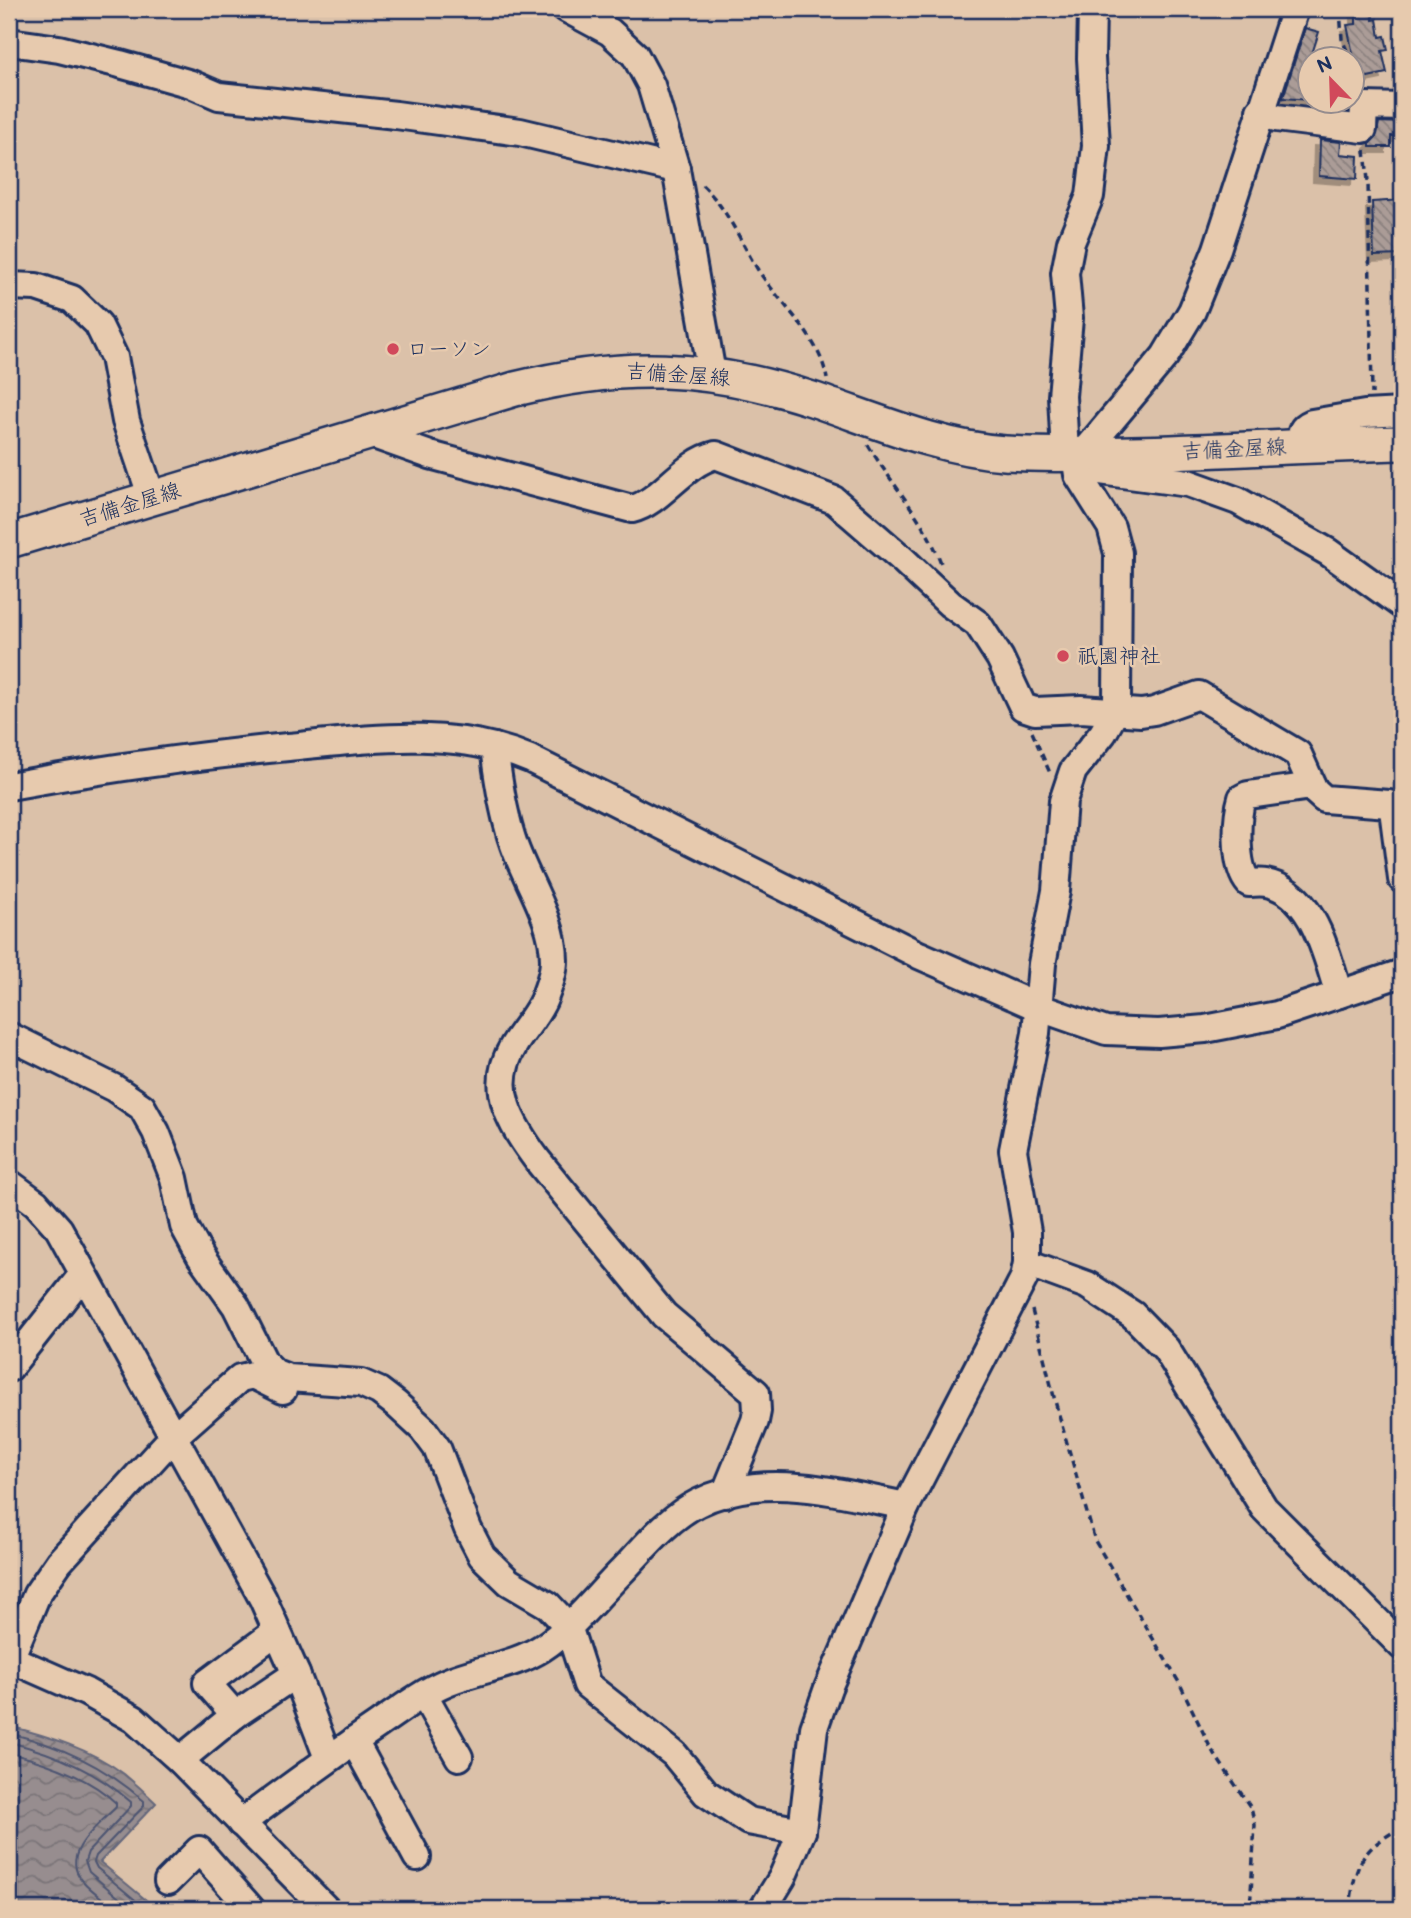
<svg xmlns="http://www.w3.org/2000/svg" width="1411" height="1918" font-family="'Balsamiq Sans','Klee One',sans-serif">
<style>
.water{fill:url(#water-waves);stroke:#65677b;stroke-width:2}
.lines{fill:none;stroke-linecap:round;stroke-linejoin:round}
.shore{stroke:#4d5572;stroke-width:2}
.building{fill:url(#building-back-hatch);stroke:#1b2f5e;stroke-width:2;filter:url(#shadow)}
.minor-casing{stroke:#1b2f5e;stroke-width:32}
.major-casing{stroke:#1b2f5e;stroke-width:38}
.path{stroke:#1b2f5e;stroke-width:3.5;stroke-dasharray:7 5;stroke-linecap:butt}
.minor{stroke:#e7caae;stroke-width:26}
.major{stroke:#e7caae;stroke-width:33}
.poi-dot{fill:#d1495b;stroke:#e7caae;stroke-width:2.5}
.labels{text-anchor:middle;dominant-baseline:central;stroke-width:5;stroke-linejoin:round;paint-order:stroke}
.poi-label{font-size:21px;fill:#1b2f5e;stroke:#e7caae;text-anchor:start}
.street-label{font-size:21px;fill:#1b2f5e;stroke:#e7caae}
</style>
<defs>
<pattern id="water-waves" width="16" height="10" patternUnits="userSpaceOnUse" patternTransform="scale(1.75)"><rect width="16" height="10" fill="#978d8f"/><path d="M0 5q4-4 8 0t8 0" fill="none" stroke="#7a7478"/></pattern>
<pattern id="building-back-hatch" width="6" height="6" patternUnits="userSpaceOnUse" patternTransform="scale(1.75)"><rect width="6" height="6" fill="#ab9c97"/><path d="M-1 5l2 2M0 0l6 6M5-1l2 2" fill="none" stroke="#8a807e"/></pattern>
<filter id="shadow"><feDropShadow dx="-6" dy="6" stdDeviation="0" flood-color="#0004"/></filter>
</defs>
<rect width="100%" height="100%" fill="#dbc1a9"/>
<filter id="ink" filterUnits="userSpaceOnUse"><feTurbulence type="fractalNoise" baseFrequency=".0143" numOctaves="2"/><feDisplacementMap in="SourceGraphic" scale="14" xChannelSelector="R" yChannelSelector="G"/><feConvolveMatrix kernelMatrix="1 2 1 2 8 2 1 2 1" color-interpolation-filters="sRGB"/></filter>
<g filter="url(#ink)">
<path class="water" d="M9 1726C48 1736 91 1749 124 1774 135 1783 146 1793 156 1803L100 1862 157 1909H9Z"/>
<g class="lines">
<g class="shore">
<path d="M9 1733C61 1746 103 1765 144 1801V1806L96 1856 94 1862 97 1868 146 1909"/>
<path d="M9 1742C54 1753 96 1771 131 1802V1806L88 1852 85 1861 89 1872 132 1909"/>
<path d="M9 1753C46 1762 88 1776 116 1803V1807C100 1824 59 1853 82 1880 91 1891 105 1900 116 1909"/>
</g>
</g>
<g class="building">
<path d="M1356 9H1373V20L1377 19 1380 37 1385 36 1388 50 1382 51 1387 73 1358 79 1347 25 1356 24Z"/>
<path d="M1305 28 1319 32 1310 60V100L1283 98Z"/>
<path d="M1379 122 1402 123V136H1391V147H1370V143L1376 137Z"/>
<path d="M1320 140 1341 142 1340 154 1358 156 1357 179 1319 176Z"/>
<path d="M1402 200V255L1374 256 1372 202Z"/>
</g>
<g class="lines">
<g class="minor-casing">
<g id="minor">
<path d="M567 9 610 32 635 55 651 85 676 169 712 374"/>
<path d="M9 42 59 49 120 64 191 84 219 96 396 115 520 132 676 169"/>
<path d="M1260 111 1276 118 1363 129 1364 106 1402 107"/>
<path d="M9 286 36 287 72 299 98 324 114 357 126 421 152 498"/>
<path d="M368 433 430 455 632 509C660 503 684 462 716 455L826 497 834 500 901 558 950 604 978 624 1000 658 1023 707 1035 711 1081 709 1141 713 1154 711 1199 695 1298 754 1314 790 1324 799 1389 804 1393 809 1402 879"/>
<path d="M1300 446C1301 434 1300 428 1312 423L1365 414 1402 412"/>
<path d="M1065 454 1062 396 1069 318 1065 273 1071 242 1090 196 1096 146 1091 58 1092 9"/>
<path d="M1083 454 1165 356 1192 311 1217 249 1295 9"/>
<path d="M1075 461 1093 470 1188 483 1238 501 1328 552 1402 605"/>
<path d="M494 747C498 780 503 814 514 845 527 882 554 920 554 960 554 974 548 989 543 1001 535 1018 523 1030 514 1045 487 1088 512 1126 538 1161L664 1315 756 1393 757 1411 755 1421 725 1494"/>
<path d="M9 786C101 769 195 756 288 747 369 739 452 726 530 759L919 955 1040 1008 1106 1031 1159 1033 1205 1029 1277 1015 1402 973"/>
<path d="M1312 786 1248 795 1242 798C1236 818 1234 867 1249 883 1254 883 1260 882 1266 883 1314 892 1326 955 1339 994"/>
<path d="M9 1036 114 1088 142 1107 156 1132 174 1178 184 1226 201 1257 236 1306 264 1362 275 1373 288 1378 361 1383 379 1391 396 1404 423 1429 437 1448 468 1529 482 1556 509 1582 548 1605 568 1626 587 1685 674 1754 706 1793 748 1821 802 1831"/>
<path d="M9 1183 36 1203 59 1229 263 1599 296 1674 328 1758"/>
<path d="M1027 1263 1087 1285 1133 1315 1166 1349 1264 1508 1402 1646"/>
<path d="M9 1368 83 1274"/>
<path d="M9 1658 86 1692 134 1719 180 1760 326 1909"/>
<path d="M10 1659 37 1594 59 1562 172 1438 240 1378 253 1375 283 1390"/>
<path d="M424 1695 459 1757"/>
<path d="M235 1715 207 1683 277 1631"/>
<path d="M354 1741 417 1857"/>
<path d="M180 1760 235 1715 296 1674"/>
<path d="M241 1823C287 1789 332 1756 379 1724 401 1709 423 1692 447 1682 478 1669 514 1666 542 1648 573 1628 597 1596 623 1570 645 1547 668 1518 698 1503 763 1470 839 1493 906 1506"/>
<path d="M168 1881 199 1850 251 1909"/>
<path d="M763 1909 782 1878 802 1831 814 1728 828 1688 906 1506 1024 1278 1027 1263V1232L1013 1150 1036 1033 1042 964 1056 891 1063 801 1073 771 1103 733 1116 710 1117 704 1118 553 1111 527 1078 475 1075 454"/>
</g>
</g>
<g class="major-casing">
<path id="major" d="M9 541 515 389C623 362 706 365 812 399 875 420 938 448 1005 453 1047 456 1090 454 1132 453 1222 451 1312 445 1402 443"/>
</g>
<g class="path">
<path d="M1340 9 1342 39 1351 60"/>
<path d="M1352 60 1362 84"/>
<path d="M1365 150 1368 181 1372 394"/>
<path d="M702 185C728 209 740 241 758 270 781 305 820 337 827 379"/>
<path d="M868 445C892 485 927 522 942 566"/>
<path d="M1032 732 1050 773"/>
<path d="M1032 1310 1055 1401 1095 1541 1180 1684 1211 1749 1251 1808 1255 1825 1250 1909"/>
<path d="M1350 1909C1355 1862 1361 1850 1402 1827"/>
</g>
<use href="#minor" class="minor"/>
<use href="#major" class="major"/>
</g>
</g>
<g class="poi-dot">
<circle cx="393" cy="349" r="7"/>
<circle cx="1063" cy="656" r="7"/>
</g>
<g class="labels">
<g class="poi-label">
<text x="407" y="349">ローソン</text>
<text x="1077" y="656">祇園神社</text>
</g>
<g class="street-label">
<text transform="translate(678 375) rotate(4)">吉備金屋線</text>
<text transform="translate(1234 449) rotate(-3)">吉備金屋線</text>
<text transform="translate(130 505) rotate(-17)">吉備金屋線</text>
</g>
</g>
<rect width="1411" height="1918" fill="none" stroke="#e7caae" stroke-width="35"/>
<rect x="18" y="18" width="1376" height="1883" fill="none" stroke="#1b2f5e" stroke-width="2.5" filter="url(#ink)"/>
<g transform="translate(1331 80) rotate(337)"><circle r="33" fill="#e7caae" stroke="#958c8e" stroke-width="2"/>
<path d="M0-5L12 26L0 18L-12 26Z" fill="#d1495b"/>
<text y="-10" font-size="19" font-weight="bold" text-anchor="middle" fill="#1b2f5e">N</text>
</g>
</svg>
